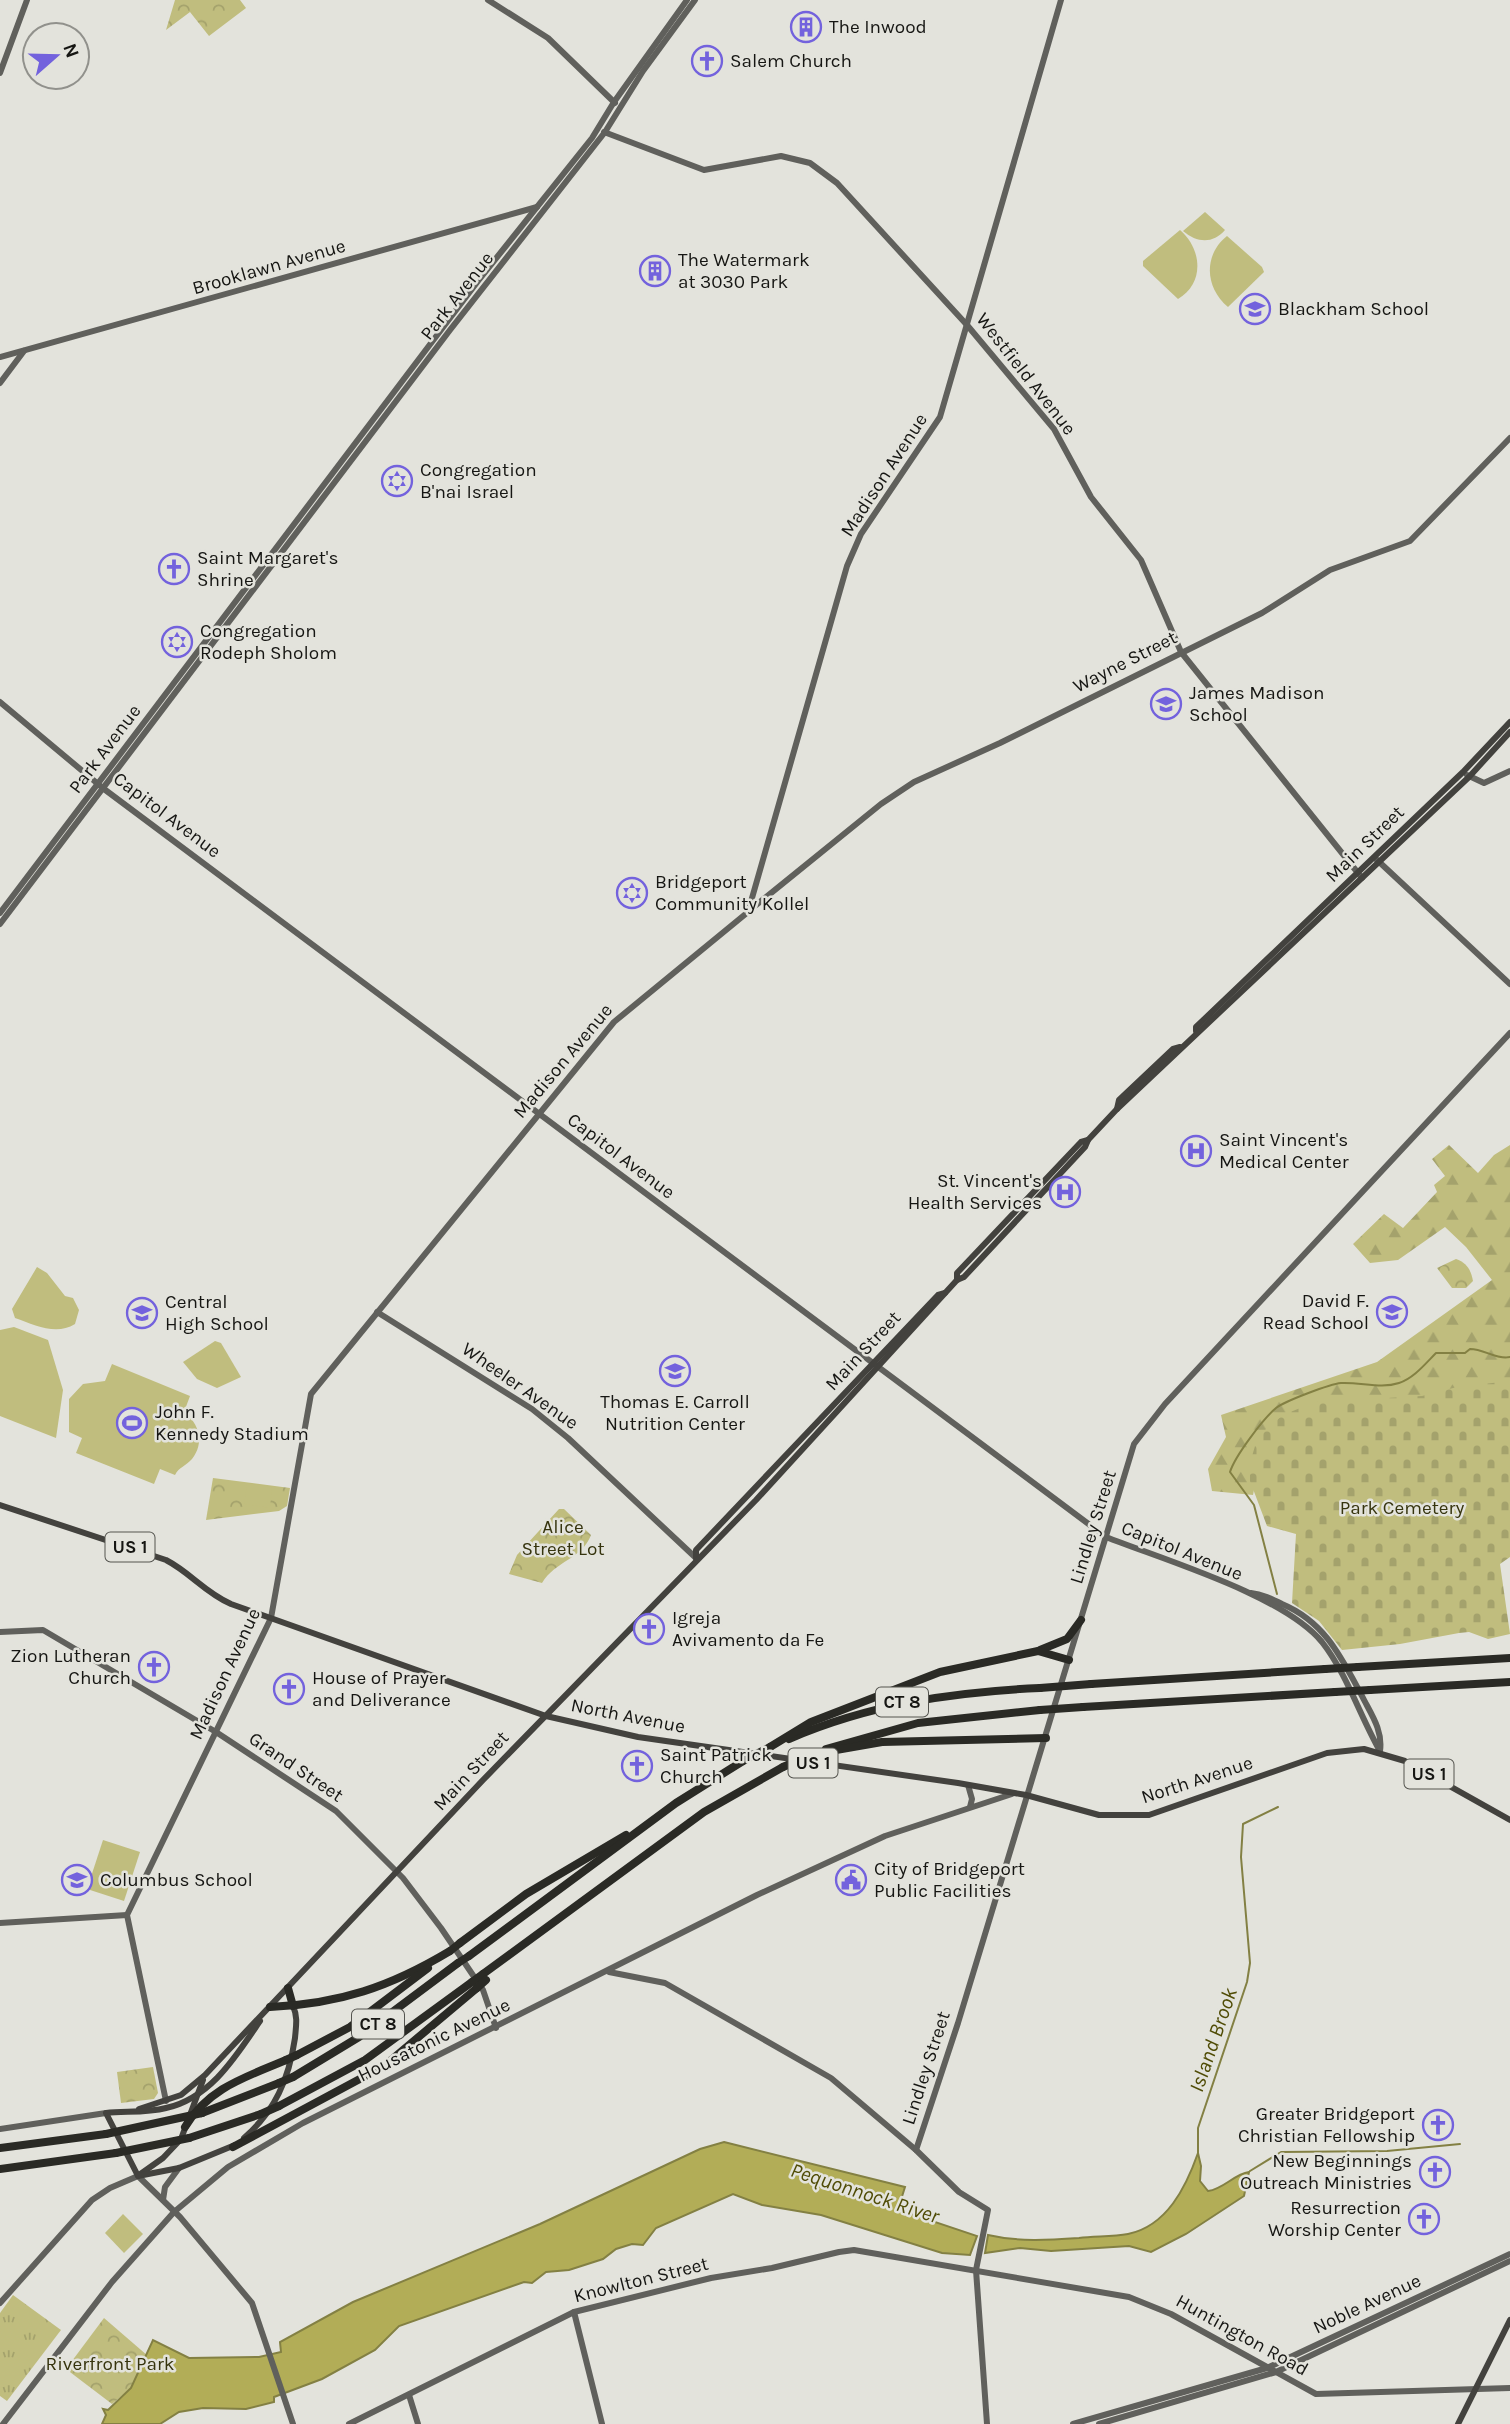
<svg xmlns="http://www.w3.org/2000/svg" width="1510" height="2424" font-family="Karla,sans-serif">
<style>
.grass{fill:url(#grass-tufts)}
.forest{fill:url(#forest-firs)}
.cemetery{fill:url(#cemetery-stones)}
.park{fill:url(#park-crowns)}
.pitch{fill:#c0bd7e}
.water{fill:#b2ad57;stroke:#838043;stroke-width:2}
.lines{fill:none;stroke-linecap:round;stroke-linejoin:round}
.stream{stroke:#838043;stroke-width:2}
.secondary{stroke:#60605c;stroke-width:6}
.primary{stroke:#43423e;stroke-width:6}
.highway{stroke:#2a2a25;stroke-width:8}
.highway-bridge{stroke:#2a2a25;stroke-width:8}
.labels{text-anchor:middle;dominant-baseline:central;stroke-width:5;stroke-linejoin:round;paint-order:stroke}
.shield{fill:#e3e3dc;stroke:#54544f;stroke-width:2}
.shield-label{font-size:18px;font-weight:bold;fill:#161613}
.poi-label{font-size:19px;fill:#161613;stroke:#e3e3dc;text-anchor:start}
.street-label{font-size:19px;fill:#161613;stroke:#e3e3dc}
.park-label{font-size:19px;fill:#36340e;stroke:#e3e3dc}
.water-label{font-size:21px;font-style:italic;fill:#504c06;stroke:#e3e3dc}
</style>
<defs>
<pattern id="grass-tufts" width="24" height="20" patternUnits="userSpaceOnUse" patternTransform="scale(1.75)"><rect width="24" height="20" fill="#c0bd7e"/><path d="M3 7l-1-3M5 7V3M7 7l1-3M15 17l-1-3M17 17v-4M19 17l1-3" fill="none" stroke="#a4a26c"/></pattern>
<pattern id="forest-firs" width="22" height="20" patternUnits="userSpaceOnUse" patternTransform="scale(1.75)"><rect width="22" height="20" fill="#c0bd7e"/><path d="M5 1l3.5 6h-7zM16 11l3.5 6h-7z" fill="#a4a26c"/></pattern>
<pattern id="cemetery-stones" width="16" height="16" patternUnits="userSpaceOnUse" patternTransform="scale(1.75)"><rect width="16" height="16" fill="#c0bd7e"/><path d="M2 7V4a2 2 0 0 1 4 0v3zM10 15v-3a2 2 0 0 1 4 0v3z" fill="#a4a26c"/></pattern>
<pattern id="park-crowns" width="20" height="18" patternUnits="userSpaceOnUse" patternTransform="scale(1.75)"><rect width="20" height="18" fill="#c0bd7e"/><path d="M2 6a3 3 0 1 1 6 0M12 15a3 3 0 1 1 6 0" fill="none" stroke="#a4a26c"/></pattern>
</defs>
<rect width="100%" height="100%" fill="#e3e3dc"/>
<path class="grass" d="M13 2295 61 2330 7 2401 0 2396V2313Z"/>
<path class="forest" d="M1449 1145 1478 1173 1494 1155 1510 1145V1389L1259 1463 1253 1495 1212 1491 1208 1469 1226 1437 1221 1415 1377 1362 1492 1280 1466 1247 1445 1227 1398 1260 1370 1263 1353 1244 1384 1214 1403 1228 1437 1192 1434 1185 1445 1176 1432 1159Z"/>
<path class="cemetery" d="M1510 1381V1557L1500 1564 1510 1634 1488 1639 1469 1632 1459 1633 1400 1644 1342 1650 1319 1621 1292 1603 1296 1534 1267 1526 1250 1481V1463L1258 1436 1283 1415 1315 1402 1422 1396 1457 1387Z"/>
<g class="park">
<path d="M175 0H240L246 8 209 36 190 12 166 30Z"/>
<path d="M1456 1259C1467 1263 1471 1270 1473 1281L1466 1288H1452L1437 1268Z"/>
<path d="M213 1478 290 1488 287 1506 279 1511 206 1520Z"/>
<path d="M559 1509H564L591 1535C582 1559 555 1561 542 1583L509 1574 517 1555Z"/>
<path d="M153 2067 158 2093 154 2099 121 2103 117 2072Z"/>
<path d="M104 2318 148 2356 131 2388 112 2404 66 2369Z"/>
</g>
<g class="pitch">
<path d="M1205 212 1225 230C1213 244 1197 243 1183 231Z"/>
<path d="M1180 230C1202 249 1205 283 1178 299L1143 266V261Z"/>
<path d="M1227 236 1262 267 1264 272 1228 307C1205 288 1203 255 1227 236Z"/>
<path d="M37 1267 47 1273 65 1296 73 1298 79 1310 75 1324C56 1336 35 1325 15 1318L12 1309Z"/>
<path d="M14 1327 48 1340 63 1390 56 1438 0 1416V1330Z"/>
<path d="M215 1341 221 1343 241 1377 217 1388 197 1379 183 1362Z"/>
<path d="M112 1364 190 1396 184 1412C199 1423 205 1443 192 1459 186 1466 179 1467 175 1475L160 1469 154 1484 76 1453 82 1438 69 1432V1399L83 1384 105 1381Z"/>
<path d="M247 1483 272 1487 270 1508 244 1504Z"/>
<path d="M103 1840 140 1852 124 1901 87 1889Z"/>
<path d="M123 2214 143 2234 124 2253 105 2233Z"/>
</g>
<g class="water">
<path d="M724 2142 905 2187 899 2206 905 2212 977 2236 970 2255 942 2253 821 2215 762 2205 733 2194 656 2228 643 2245 632 2244 616 2249 603 2259 569 2270 546 2272 532 2283 524 2282 399 2326 375 2350 322 2379 274 2397V2402L246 2409 203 2408 179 2412 160 2424H102L106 2415 103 2409 108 2410 131 2388 153 2340 189 2358 259 2357 281 2352 280 2342 353 2302 540 2224 700 2149Z"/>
<path d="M1198 2153 1201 2166 1200 2181 1208 2191C1224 2189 1234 2174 1249 2172L1244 2196 1186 2234 1151 2252 1129 2246 1051 2251 1020 2248 985 2253 988 2235C1018 2242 1049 2240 1079 2238 1095 2236 1112 2237 1128 2234 1167 2226 1186 2187 1198 2153Z"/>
</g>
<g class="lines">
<g class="stream">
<path d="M1277 1594 1254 1505 1230 1472C1235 1456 1263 1419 1276 1408 1285 1401 1330 1384 1341 1383 1361 1382 1381 1389 1399 1383 1414 1378 1425 1364 1436 1353H1465L1470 1349C1484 1349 1497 1360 1510 1357"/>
<path d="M1198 2153V2128L1247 1982 1250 1963 1241 1857 1243 1824 1278 1807"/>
<path d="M1250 2171 1281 2152 1387 2151 1460 2144"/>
</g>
<g class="secondary">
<path d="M488 0 548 38 615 103"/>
<path d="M0 73 27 0"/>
<path d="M604 132 704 170 781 156 810 163 837 183 967 325 1054 429 1091 497 1141 560 1181 652 1362 878"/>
<path d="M0 357 537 207"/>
<path d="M0 383 24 351"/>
<path d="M0 702 104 789 1106 1537C1164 1560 1283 1595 1322 1642 1347 1674 1360 1716 1380 1751"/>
<path d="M1467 775 1484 783 1510 771"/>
<path d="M1376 859 1510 984"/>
<path d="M750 910 881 804 914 782 1000 743 1262 613 1330 570 1410 541 1510 438"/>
<path d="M0 913 478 281 592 138 614 102 687 0"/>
<path d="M0 924 450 330 605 132 643 71 695 0"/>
<path d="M377 1312 532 1409 568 1438 696 1558"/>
<path d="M1251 1593C1262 1594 1272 1599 1282 1604 1325 1622 1341 1657 1362 1696 1371 1714 1383 1730 1380 1751"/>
<path d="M0 1632 43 1630 216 1732 336 1811 403 1878 441 1928 483 1990 496 2028"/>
<path d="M968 1785 972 1799 970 1807"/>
<path d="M0 1923 127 1915"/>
<path d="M609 1972 665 1983 831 2078 916 2150 959 2192 988 2210 976 2270 987 2424"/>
<path d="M166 2101 127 1915 271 1618 311 1394 614 1022 748 912 847 566 861 534 940 417 1061 0"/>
<path d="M0 2129 106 2113"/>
<path d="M916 2150 958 2023 1134 1444 1165 1404 1510 1033"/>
<path d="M163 2200 165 2187 179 2168"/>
<path d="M0 2303 92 2200 110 2188 138 2176 180 2217 252 2303 293 2424"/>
<path d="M574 2312 602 2424"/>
<path d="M409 2395 418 2424"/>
<path d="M3 2424 112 2282 174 2212 228 2167 303 2123 757 1895 885 1836 1012 1794"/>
<path d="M349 2424 574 2312 711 2278 772 2268 839 2252 854 2250 1129 2297 1171 2314 1316 2394 1510 2388"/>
<path d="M1073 2424 1267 2368 1510 2254"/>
<path d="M1099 2424 1276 2372 1510 2261"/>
</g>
<g class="primary">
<path d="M1196 1031V1027L1463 772 1510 722"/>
<path d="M1117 1109 1119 1100 1173 1049 1180 1047"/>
<path d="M957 1280V1273L1081 1142 1088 1140"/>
<path d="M0 1505 166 1560C191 1573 204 1592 231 1604L546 1716 638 1737 958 1783 1026 1795 1099 1815H1149L1327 1753 1364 1749 1405 1761 1510 1820"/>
<path d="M696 1558V1550L938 1295 945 1293"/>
<path d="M139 2109 181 2095 205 2075 483 1780 756 1500 957 1280 964 1277 1085 1147 1088 1140 1117 1109 1469 777 1510 732"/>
<path d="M244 2138C275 2111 289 2079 295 2038 296 2026 298 2017 293 2006"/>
<path d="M139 2175 163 2158 181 2139 203 2080"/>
<path d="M138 2176 106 2113C125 2111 147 2113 166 2108 211 2098 236 2056 260 2021"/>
<path d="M138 2176 179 2168 235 2145"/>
<path d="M1458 2424 1510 2320"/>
</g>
<g class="highway">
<path d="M1040 1650 1067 1639 1081 1620"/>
<path d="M1358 1667 1510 1658"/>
<path d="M1091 1684 1325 1669"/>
<path d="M1370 1690 1510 1682"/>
<path d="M1083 1707 1335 1692"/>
<path d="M789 1739C870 1704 953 1692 1040 1688"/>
<path d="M770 1747 811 1722 940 1672 1038 1651 1069 1660"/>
<path d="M826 1749 918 1723 1040 1710"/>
<path d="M813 1754 882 1742 1046 1738"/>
<path d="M460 1943 526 1894 626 1835"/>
<path d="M469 1956 676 1803 743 1761"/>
<path d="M483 1974 704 1812 783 1767"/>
<path d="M288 1988 293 2006"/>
<path d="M270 2007C339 2004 390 1987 450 1951"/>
<path d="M297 2055 350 2027 428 1968"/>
<path d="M293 2077 359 2037 458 1963"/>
<path d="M279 2106 365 2060 472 1982"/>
<path d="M202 2113 279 2083"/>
<path d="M185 2127C208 2088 246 2077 286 2060"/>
<path d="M189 2138 261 2114"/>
<path d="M233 2147 384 2066 477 1988"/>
<path d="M0 2148 106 2134"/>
<path d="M0 2169 116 2153"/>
</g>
<g class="highway-bridge">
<path d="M1325 1669 1358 1667"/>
<path d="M1040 1688 1091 1684"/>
<path d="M1335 1692 1370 1690"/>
<path d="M1040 1710 1083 1707"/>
<path d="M743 1761 770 1747"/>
<path d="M783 1767 813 1754"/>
<path d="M450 1951 460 1943"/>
<path d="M458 1963 469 1956"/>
<path d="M472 1982 483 1974"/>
<path d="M477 1988 486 1980"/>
<path d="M286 2060 297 2055"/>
<path d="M279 2083 293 2077"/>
<path d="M261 2114 279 2106"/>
<path d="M106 2134 202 2113"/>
<path d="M116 2153 189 2138"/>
</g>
</g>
<defs>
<g id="building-ring" transform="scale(1.575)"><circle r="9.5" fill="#e3e3dc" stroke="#7362dd" stroke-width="1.5"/><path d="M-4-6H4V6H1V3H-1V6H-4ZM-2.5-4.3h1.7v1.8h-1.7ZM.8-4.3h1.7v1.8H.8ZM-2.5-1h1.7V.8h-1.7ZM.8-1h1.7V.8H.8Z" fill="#7362dd"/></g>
<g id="church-ring" transform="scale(1.575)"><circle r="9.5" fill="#e3e3dc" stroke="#7362dd" stroke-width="1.5"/><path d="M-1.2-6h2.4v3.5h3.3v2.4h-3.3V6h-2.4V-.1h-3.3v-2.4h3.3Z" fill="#7362dd"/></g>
<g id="school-ring" transform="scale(1.575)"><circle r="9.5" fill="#e3e3dc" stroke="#7362dd" stroke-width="1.5"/><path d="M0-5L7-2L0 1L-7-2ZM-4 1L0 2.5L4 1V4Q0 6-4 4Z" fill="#7362dd"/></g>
<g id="synagogue-ring" transform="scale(1.575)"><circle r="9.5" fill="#e3e3dc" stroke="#7362dd" stroke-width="1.5"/><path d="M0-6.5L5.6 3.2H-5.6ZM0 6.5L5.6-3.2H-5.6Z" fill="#7362dd"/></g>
<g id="hospital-ring" transform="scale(1.575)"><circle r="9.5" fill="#e3e3dc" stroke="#7362dd" stroke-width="1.5"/><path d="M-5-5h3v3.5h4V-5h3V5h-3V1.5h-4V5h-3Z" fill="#7362dd"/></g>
<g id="stadium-ring" transform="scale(1.575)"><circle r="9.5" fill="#e3e3dc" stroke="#7362dd" stroke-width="1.5"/><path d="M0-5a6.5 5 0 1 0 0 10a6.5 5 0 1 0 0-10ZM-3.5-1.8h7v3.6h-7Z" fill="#7362dd"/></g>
<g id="civic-ring" transform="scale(1.575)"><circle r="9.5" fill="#e3e3dc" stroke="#7362dd" stroke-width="1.5"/><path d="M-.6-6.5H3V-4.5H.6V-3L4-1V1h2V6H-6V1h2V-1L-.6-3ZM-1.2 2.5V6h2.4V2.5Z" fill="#7362dd"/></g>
</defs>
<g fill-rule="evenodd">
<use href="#building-ring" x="806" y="27"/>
<use href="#church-ring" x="707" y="61"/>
<use href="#building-ring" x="655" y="271"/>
<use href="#school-ring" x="1255" y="309"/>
<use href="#synagogue-ring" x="397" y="481"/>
<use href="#church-ring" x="174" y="569"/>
<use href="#synagogue-ring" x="177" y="642"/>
<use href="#school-ring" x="1166" y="704"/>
<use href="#synagogue-ring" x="632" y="893"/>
<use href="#hospital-ring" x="1196" y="1151"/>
<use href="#hospital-ring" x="1065" y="1192"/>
<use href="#school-ring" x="1392" y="1312"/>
<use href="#school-ring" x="142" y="1313"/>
<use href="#school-ring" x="675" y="1371"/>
<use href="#stadium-ring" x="132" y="1423"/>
<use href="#church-ring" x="649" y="1629"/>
<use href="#church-ring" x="154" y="1667"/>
<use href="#church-ring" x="289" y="1689"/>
<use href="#church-ring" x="637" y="1766"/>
<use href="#school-ring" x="77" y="1880"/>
<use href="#civic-ring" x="851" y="1880"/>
<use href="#church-ring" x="1438" y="2125"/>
<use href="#church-ring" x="1435" y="2172"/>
<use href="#church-ring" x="1424" y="2219"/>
</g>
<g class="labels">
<g class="shield">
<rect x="105.5" y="1532.5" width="49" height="29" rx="5"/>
<rect x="876" y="1687.5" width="52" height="29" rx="5"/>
<rect x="788.5" y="1748.5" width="49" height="29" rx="5"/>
<rect x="1404.5" y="1759.5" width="49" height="29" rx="5"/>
<rect x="352" y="2009.5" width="52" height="29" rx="5"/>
</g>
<g class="shield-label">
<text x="130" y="1547">US 1</text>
<text x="902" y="1702">CT 8</text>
<text x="813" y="1763">US 1</text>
<text x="1429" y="1774">US 1</text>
<text x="378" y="2024">CT 8</text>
</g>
<g class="poi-label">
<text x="829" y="27">The Inwood</text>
<text x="730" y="61">Salem Church</text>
<text x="678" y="260">The Watermark<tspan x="678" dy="22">at 3030 Park</tspan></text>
<text x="1278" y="309">Blackham School</text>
<text x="420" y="470">Congregation<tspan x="420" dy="22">B'nai Israel</tspan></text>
<text x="197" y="558">Saint Margaret's<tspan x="197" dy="22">Shrine</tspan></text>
<text x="200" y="631">Congregation<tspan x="200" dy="22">Rodeph Sholom</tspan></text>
<text x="1189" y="693">James Madison<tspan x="1189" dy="22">School</tspan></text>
<text x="655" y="882">Bridgeport<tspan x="655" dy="22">Community Kollel</tspan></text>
<text x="1219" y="1140">Saint Vincent's<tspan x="1219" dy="22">Medical Center</tspan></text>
<text x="1042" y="1181" text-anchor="end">St. Vincent's<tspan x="1042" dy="22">Health Services</tspan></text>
<text x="1369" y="1301" text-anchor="end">David F.<tspan x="1369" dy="22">Read School</tspan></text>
<text x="165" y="1302">Central<tspan x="165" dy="22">High School</tspan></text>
<text x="675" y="1402" text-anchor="middle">Thomas E. Carroll<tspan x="675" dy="22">Nutrition Center</tspan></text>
<text x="155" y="1412">John F.<tspan x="155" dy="22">Kennedy Stadium</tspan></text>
<text x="672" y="1618">Igreja<tspan x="672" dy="22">Avivamento da Fe</tspan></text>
<text x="131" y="1656" text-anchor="end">Zion Lutheran<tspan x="131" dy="22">Church</tspan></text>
<text x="312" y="1678">House of Prayer<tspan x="312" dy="22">and Deliverance</tspan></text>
<text x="660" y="1755">Saint Patrick<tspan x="660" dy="22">Church</tspan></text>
<text x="874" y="1869">City of Bridgeport<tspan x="874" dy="22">Public Facilities</tspan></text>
<text x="100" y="1880">Columbus School</text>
<text x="1415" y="2114" text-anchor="end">Greater Bridgeport<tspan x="1415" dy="22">Christian Fellowship</tspan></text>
<text x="1412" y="2161" text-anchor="end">New Beginnings<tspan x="1412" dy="22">Outreach Ministries</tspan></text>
<text x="1401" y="2208" text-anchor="end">Resurrection<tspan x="1401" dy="22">Worship Center</tspan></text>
</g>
<g class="street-label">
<text transform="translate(269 267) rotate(-16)">Brooklawn Avenue</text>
<text transform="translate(457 296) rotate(-52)">Park Avenue</text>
<text transform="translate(1026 374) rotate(52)">Westfield Avenue</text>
<text transform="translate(884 475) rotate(-57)">Madison Avenue</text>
<text transform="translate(1125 662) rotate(-27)">Wayne Street</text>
<text transform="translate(105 749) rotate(-53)">Park Avenue</text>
<text transform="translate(167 815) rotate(37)">Capitol Avenue</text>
<text transform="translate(1365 844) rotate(-44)">Main Street</text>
<text transform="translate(563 1061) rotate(-50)">Madison Avenue</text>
<text transform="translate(621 1156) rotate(37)">Capitol Avenue</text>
<text transform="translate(863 1351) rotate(-47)">Main Street</text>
<text transform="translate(520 1386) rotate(35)">Wheeler Avenue</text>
<text transform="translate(1093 1527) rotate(-73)">Lindley Street</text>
<text transform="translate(1182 1551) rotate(22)">Capitol Avenue</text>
<text transform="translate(225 1674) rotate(-65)">Madison Avenue</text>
<text transform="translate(628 1716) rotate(11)">North Avenue</text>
<text transform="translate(296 1767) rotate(34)">Grand Street</text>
<text transform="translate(471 1771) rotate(-47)">Main Street</text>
<text transform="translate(1197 1780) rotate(-18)">North Avenue</text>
<text transform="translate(434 2040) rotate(-26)">Housatonic Avenue</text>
<text transform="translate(926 2068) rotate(-72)">Lindley Street</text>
<text transform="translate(641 2280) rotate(-14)">Knowlton Street</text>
<text transform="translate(1367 2304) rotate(-25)">Noble Avenue</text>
<text transform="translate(1242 2335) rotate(29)">Huntington Road</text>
</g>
<g class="park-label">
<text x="1402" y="1508">Park Cemetery</text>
<text x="563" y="1527">Alice<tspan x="563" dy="22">Street Lot</tspan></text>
<text x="110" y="2364">Riverfront Park</text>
</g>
<g class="water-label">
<text transform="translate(1213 2040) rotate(-71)">Island Brook</text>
<text transform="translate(865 2193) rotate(18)">Pequonnock River</text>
</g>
</g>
<g transform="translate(56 56) rotate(70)"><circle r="33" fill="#e3e3dc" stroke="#91918c" stroke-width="2"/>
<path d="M0-5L12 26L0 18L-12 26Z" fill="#7362dd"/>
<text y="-10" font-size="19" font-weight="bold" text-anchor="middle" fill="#161613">N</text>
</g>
</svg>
